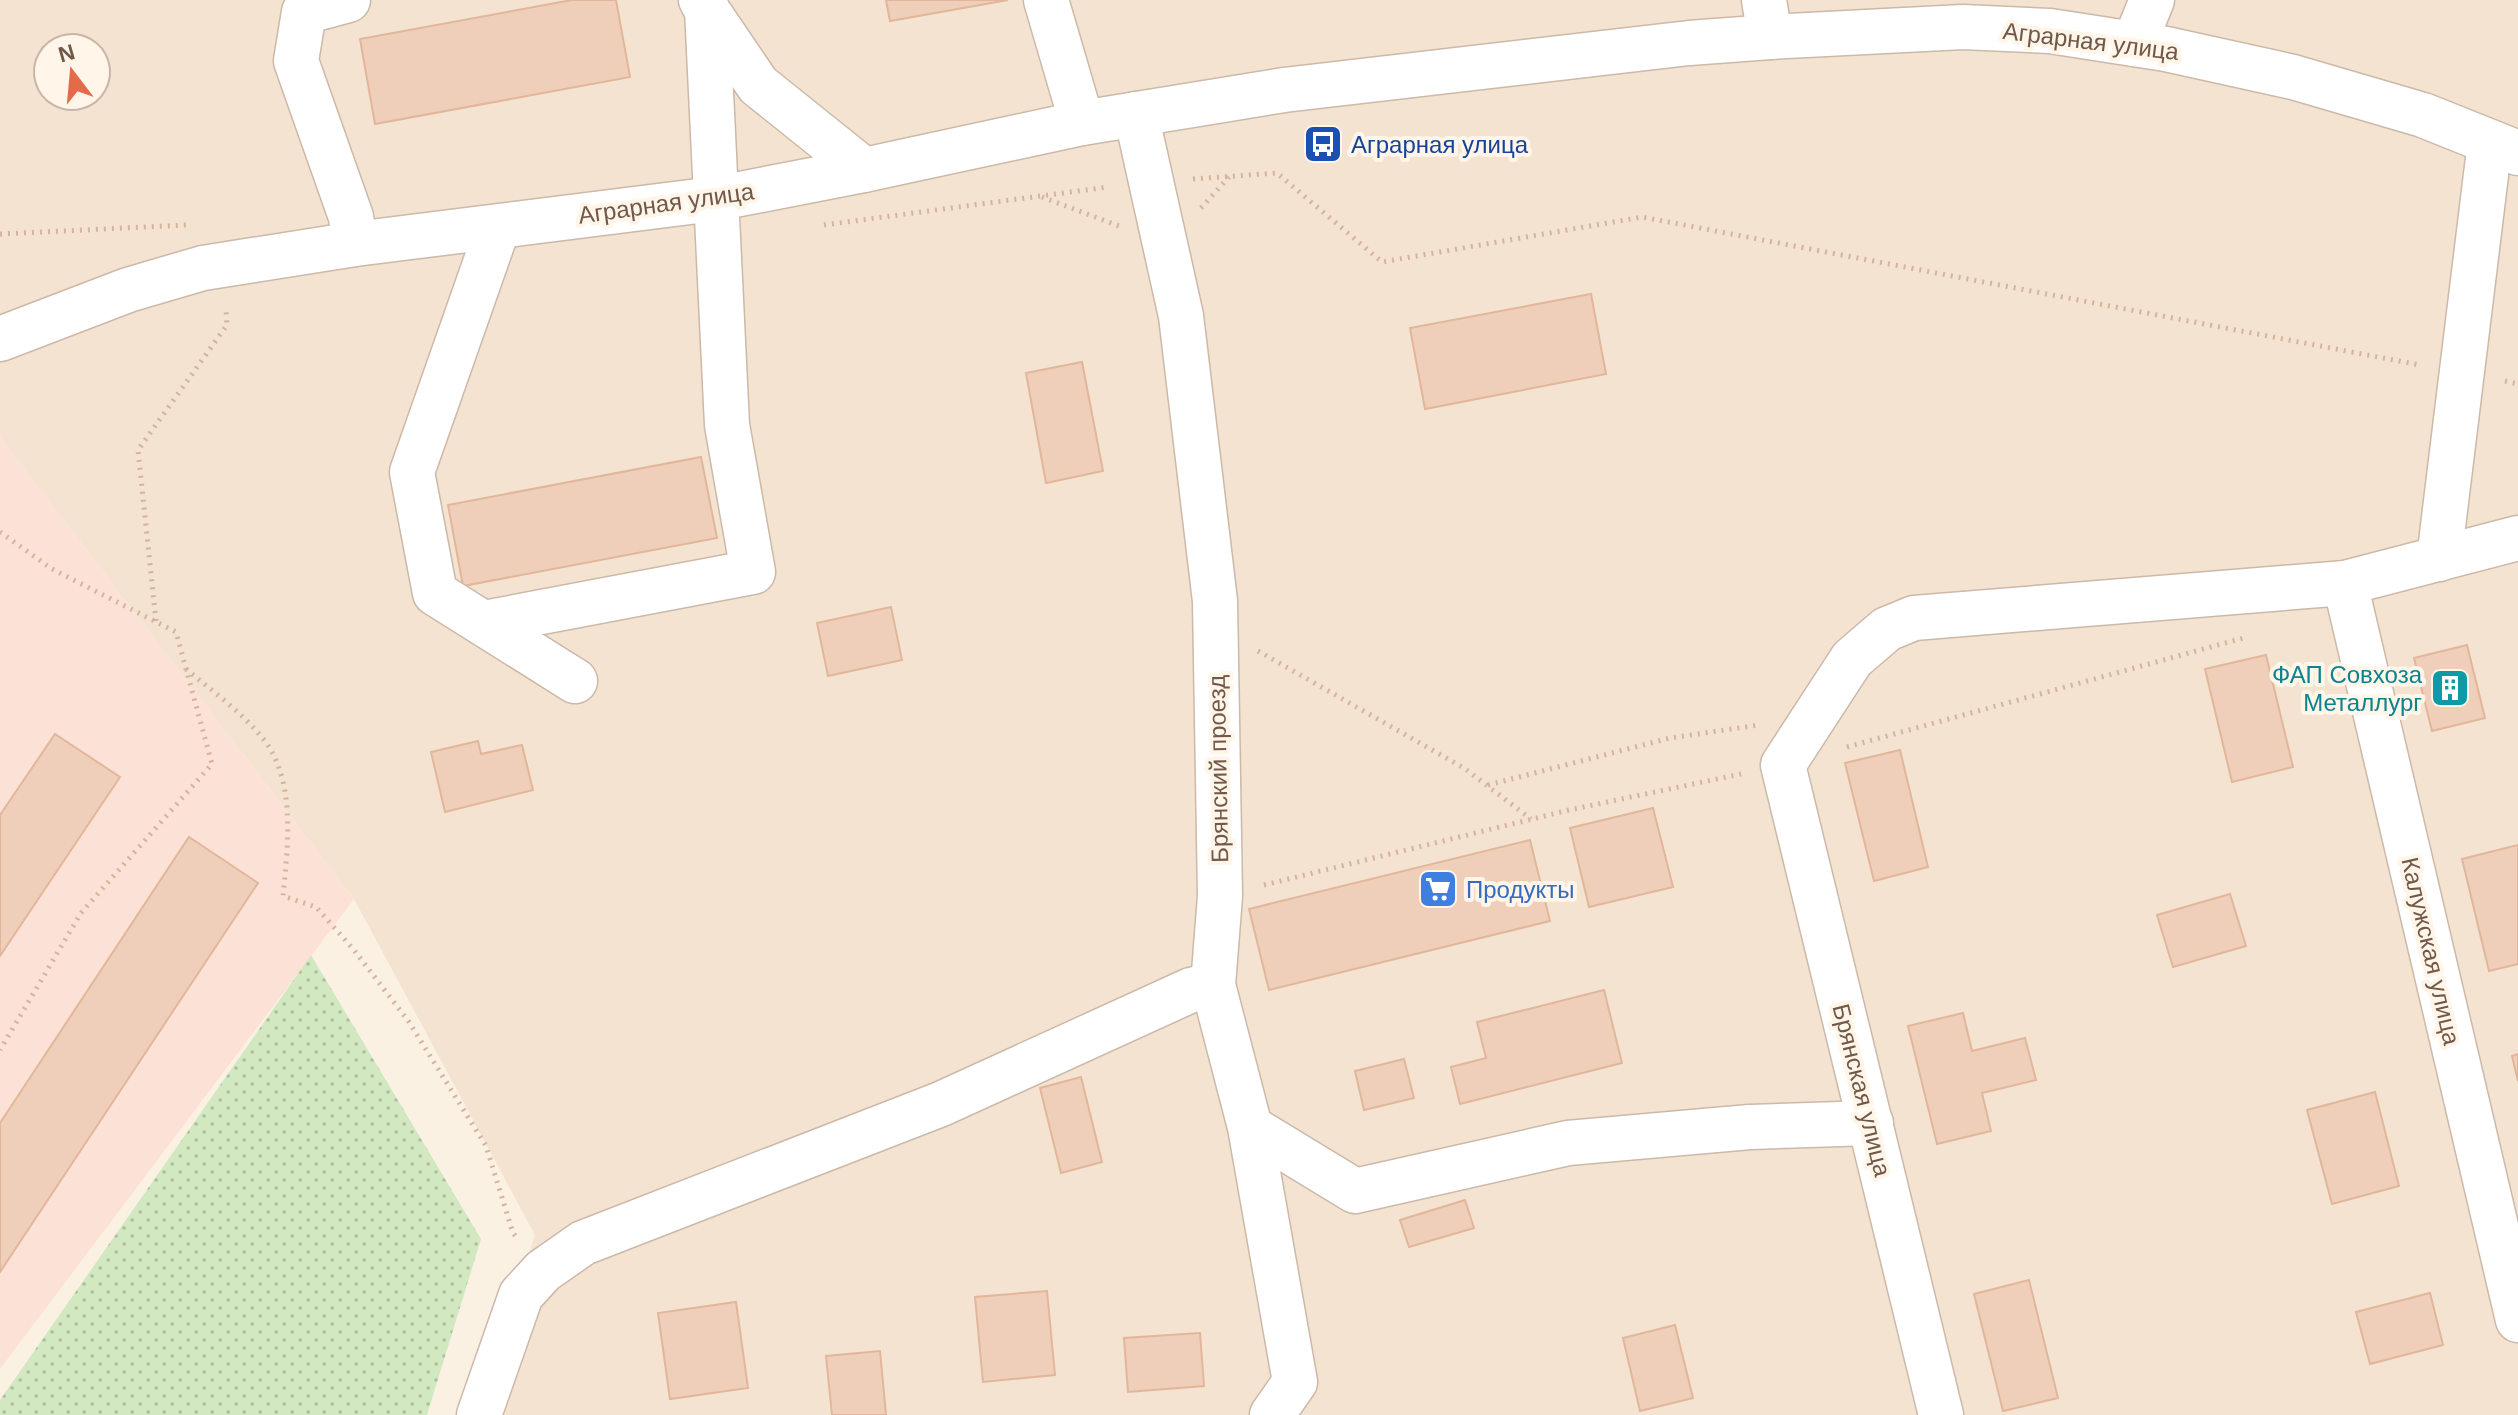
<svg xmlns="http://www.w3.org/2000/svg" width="2518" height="1415" font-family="Arial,sans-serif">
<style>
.residential{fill:#f3e3d0;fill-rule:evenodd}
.commercial{fill:#fce1d6}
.grass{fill:url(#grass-dots)}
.building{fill:#f0cfba;stroke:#e2b69b;stroke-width:2}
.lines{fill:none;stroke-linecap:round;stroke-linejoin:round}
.minor-casing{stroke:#ccb9a9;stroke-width:47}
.path{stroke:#d5b39e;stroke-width:5;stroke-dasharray:2 6;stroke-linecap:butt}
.minor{stroke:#fff;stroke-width:44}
.labels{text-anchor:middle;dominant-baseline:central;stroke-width:8;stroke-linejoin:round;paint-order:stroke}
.street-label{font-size:24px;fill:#725849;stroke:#fff5e8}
.transit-label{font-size:24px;fill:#164399;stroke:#fff5e8;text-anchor:start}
.culture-label{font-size:24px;fill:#0d838f;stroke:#fff5e8;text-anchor:end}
.shop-label{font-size:24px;fill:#366cbe;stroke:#fff5e8;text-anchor:start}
</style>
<defs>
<pattern id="grass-dots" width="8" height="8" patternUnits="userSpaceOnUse" patternTransform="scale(2)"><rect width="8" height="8" fill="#d1e8c1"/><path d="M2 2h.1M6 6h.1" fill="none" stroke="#aebf9f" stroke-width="1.8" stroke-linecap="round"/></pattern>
</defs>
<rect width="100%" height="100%" fill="#fbf1e2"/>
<path class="residential" d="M0 0H2518V1415H476L535 1235 354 899 0 437ZM48 48H96V96H48Z"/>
<path class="commercial" d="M0 437 354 899 0 1369Z"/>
<path class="grass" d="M311 955 481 1239 427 1415H0V1400Z"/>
<g class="building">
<path d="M572 0H616L630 77 375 124 360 39Z"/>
<path d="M886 0H1008L890 21Z"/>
<path d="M1591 294 1606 374 1425 409 1410 328Z"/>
<path d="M1082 362 1103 471 1046 483 1026 373Z"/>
<path d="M701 457 717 538 463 586 448 505Z"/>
<path d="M891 607 902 660 828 676 817 623Z"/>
<path d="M2467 645 2485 718 2432 731 2414 658Z"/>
<path d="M2266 655 2293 767 2232 782 2205 669Z"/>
<path d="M55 734 120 777 0 956V815Z"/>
<path d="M478 741 481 754 522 745 533 790 445 812 431 752Z"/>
<path d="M1900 750 1928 867 1874 881 1845 763Z"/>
<path d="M1653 808 1673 887 1589 907 1570 828Z"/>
<path d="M189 837 258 883 0 1272V1123Z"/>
<path d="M1530 840 1550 921 1269 990 1249 909Z"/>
<path d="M2518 845V964L2489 971 2462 859Z"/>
<path d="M2230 894 2246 946 2173 967 2157 915Z"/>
<path d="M1604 990 1622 1063 1460 1104 1451 1067 1486 1058 1477 1022Z"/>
<path d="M1963 1013 1972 1051 2025 1038 2036 1080 1982 1093 1991 1131 1937 1144 1908 1026Z"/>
<path d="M2518 1054V1081L2512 1056Z"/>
<path d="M1404 1059 1414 1098 1364 1110 1355 1071Z"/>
<path d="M1081 1077 1102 1162 1061 1173 1040 1088Z"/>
<path d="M2375 1092 2399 1186 2332 1204 2307 1110Z"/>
<path d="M1465 1200 1474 1228 1409 1247 1400 1220Z"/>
<path d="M2029 1280 2058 1398 2003 1411 1974 1294Z"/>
<path d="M1047 1291 1055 1375 983 1382 975 1297Z"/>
<path d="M2430 1293 2443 1345 2370 1364 2356 1312Z"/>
<path d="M736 1302 748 1388 670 1399 658 1313Z"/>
<path d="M1675 1325 1693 1398 1640 1411 1623 1338Z"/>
<path d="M1200 1333 1204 1386 1128 1392 1124 1338Z"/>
<path d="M880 1351 886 1415H832L826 1356Z"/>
</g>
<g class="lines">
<g class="minor-casing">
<g id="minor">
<path d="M348 0 304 12 296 61 351 217 355 244"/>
<path d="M1046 0 1082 123"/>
<path d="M1764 0 1770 37"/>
<path d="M705 7 758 85 864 170"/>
<path d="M2134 44 2152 0"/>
<path d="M1136 114 1181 316 1215 601 1220 896 1213 985 1250 1127 1295 1382 1272 1415"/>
<path d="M498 227 412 472 435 593 575 681"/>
<path d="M0 339 128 290 203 268 355 244 714 199 864 170 1082 123 1284 90 1689 43 1770 37 1963 27 2050 31 2166 49 2293 77 2423 115 2518 153"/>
<path d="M2439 559 2490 142"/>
<path d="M2345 583 2518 1320"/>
<path d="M484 623 753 572 727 425 707 9 701 0"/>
<path d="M1250 1127 1355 1191 1568 1143 1750 1127 1871 1123"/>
<path d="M479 1415 521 1295 543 1271 583 1243 941 1104 1191 990 1213 985"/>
<path d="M1941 1415 1783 765 1852 659 1887 629 1914 618 2345 583 2518 538"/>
</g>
</g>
<g class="path">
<path d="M1193 179 1277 173 1382 262 1642 217 2420 365"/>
<path d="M1042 197 1119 226"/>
<path d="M1201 208 1229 177"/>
<path d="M824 225 1108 187"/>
<path d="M0 234 186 225"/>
<path d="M2505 381 2518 384"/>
<path d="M0 532 52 569 176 632 212 764 81 913 0 1050"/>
<path d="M156 621 138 450 227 325 226 308"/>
<path d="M1258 651 1464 768 1531 819"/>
<path d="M186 669C211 690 239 710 260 735 297 777 288 844 283 896L316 907 354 950 409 1022 486 1146 513 1233 518 1239"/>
<path d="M1847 747 2247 637"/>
<path d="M1488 785 1670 738 1759 725"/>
<path d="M1264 885 1569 810 1741 774"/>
</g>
<use href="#minor" class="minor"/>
</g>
<defs>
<g id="bus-square" transform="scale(2)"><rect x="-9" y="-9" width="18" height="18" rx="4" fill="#1a4fb4" stroke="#fff5e8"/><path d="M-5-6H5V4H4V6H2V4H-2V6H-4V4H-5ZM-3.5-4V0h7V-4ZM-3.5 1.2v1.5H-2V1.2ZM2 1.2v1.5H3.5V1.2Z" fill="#fff"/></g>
<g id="building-square" transform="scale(2)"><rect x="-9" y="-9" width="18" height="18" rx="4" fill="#0f9aa8" stroke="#fff5e8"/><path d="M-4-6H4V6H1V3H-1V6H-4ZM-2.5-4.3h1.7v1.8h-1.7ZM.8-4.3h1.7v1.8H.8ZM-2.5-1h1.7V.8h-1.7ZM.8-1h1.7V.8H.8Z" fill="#fff"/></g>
<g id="supermarket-square" transform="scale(2)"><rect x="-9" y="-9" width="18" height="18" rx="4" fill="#3f7fe0" stroke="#fff5e8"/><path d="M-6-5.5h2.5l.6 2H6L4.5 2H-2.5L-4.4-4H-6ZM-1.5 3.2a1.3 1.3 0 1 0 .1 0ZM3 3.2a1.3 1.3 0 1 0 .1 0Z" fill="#fff"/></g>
</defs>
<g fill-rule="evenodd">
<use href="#bus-square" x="1323" y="144"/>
<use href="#building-square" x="2450" y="688"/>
<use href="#supermarket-square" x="1438" y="889"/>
</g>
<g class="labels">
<g class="street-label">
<text transform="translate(2091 41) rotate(7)">Аграрная улица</text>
<text transform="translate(666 203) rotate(-8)">Аграрная улица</text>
<text transform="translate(1218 769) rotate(-91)">Брянский проезд</text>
<text transform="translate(2431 951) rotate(77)">Калужская улица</text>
<text transform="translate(1862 1090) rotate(76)">Брянская улица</text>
</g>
<g class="transit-label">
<text x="1351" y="144">Аграрная улица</text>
</g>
<g class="culture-label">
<text x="2422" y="674">ФАП Совхоза<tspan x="2422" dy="28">Металлург</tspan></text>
</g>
<g class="shop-label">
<text x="1466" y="889">Продукты</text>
</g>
</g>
<g transform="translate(72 72) rotate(344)"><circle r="38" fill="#fff5e8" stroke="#c7b6a8" stroke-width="2"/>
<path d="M0-6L14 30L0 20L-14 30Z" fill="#e36b49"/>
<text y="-12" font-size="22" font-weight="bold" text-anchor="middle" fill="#725849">N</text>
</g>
</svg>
